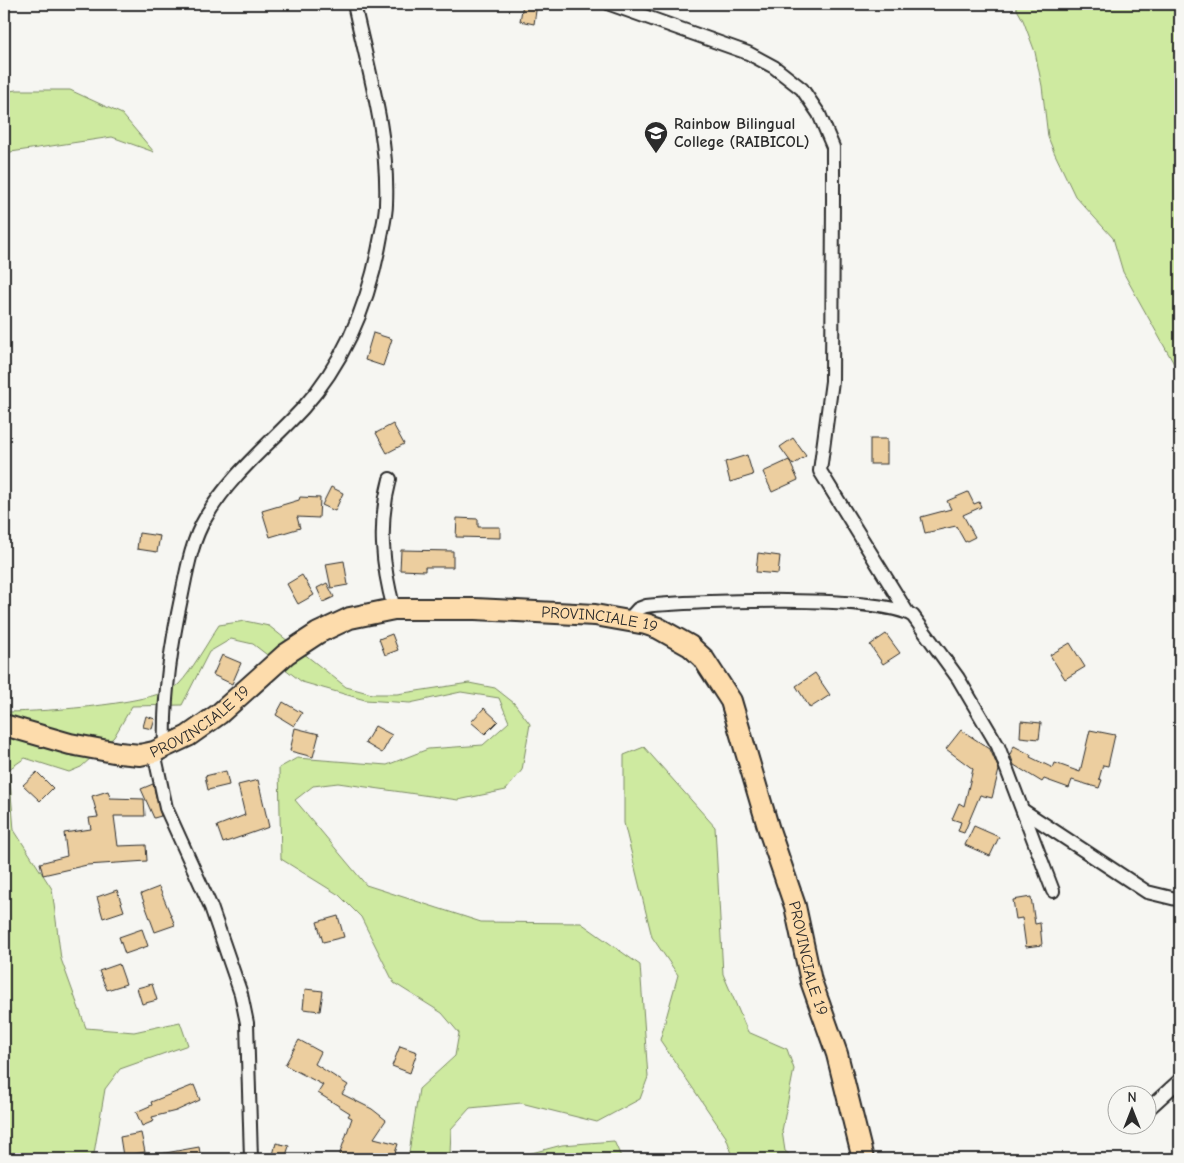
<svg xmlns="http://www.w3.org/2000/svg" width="1184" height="1163" font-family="'Comic Neue',sans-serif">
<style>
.green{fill:#ceeaa0;stroke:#7c8a66}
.building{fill:#ecce9f;stroke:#2b2b2b}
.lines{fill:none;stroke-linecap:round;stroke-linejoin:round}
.street-casing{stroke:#2b2b2b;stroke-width:16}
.primary-casing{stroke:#2b2b2b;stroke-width:24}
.street{stroke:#f6f6f2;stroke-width:12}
.primary{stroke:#fddcac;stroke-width:20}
.labels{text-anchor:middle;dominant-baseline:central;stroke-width:4;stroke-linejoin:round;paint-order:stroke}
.poi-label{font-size:16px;font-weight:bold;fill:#2b2b2b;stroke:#f6f6f2;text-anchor:start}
.street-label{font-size:16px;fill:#2b2b2b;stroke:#f6f6f2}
</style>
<rect width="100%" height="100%" fill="#f6f6f2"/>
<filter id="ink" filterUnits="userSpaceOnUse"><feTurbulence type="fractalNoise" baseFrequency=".02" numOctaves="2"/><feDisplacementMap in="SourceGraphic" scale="10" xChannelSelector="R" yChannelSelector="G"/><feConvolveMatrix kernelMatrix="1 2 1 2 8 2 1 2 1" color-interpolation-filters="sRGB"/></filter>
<g filter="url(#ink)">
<g class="green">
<path d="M1014 4H1180V382L1173 362 1123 272 1113 238 1075 196 1054 152 1048 137 1042 86 1035 52 1023 20Z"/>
<path d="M16 90H70L122 114 154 152 112 137 4 153V92Z"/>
<path d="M245 621 269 626 346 687 372 694H397L469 683 495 688 514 703 530 724 522 770 506 790 458 800 338 783 313 786 295 800 366 885 481 922 581 923 640 965 648 1077 640 1099 597 1122 521 1103 470 1108 451 1129 450 1154 456 1159H408L419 1089 455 1056 459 1033 442 1013 394 983 361 917 339 895 281 859 279 768 297 758 387 765 428 749 483 745 509 722 499 698 461 692 410 703 365 700 302 682 253 644 231 639 209 652 182 705 132 706 114 737 81 767 69 772 25 758 9 769 14 830 52 889 61 959 86 1028 134 1032 180 1022 188 1045 120 1069 105 1089 93 1159H4V712C36 712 157 705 179 684 191 672 209 640 219 625Z"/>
<path d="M644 747 715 827 723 974 748 1032 787 1049 794 1069 782 1131 785 1151 795 1159H734L726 1137 660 1040 678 975 652 937 624 823V755Z"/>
<path d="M614 1141 622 1159H509L562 1145Z"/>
</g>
<g class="building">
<path d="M523 4H537L534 24 520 21Z"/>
<path d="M373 333 392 339 383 366 365 360Z"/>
<path d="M393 424 404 444 387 453 376 433Z"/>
<path d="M793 438 806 456 793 465 780 447Z"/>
<rect x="870" y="439" width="17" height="25"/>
<path d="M747 455 753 475 730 482 725 462Z"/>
<path d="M789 460 798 480 772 492 763 472Z"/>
<path d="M331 487 343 493 335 511 322 505Z"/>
<path d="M968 492 974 504 979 502 981 507 963 515 975 537 965 542 956 526 925 533 921 517 951 509 947 501Z"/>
<path d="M300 497 320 498 319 518 297 517 300 528 270 537 262 511 299 500Z"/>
<path d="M457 518 478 519V527H500V538L456 537Z"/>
<path d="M139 533 160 536 157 552 137 549Z"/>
<path d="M401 550 453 551V567H425V571L400 570Z"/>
<path d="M758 553 780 556 778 574 756 572Z"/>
<path d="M344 561 348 585 331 588 326 564Z"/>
<path d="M302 575 314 595 298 604 287 584Z"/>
<path d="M327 583 334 597 323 602 317 588Z"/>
<path d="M392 634 398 650 385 655 379 639Z"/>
<path d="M886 634 900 653 883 664 870 645Z"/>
<path d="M1070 643 1085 667 1065 679 1050 655Z"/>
<path d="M222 655 241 663 232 684 213 675Z"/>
<path d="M815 673 830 695 810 708 796 686Z"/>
<path d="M283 702 302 713 294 726 276 715Z"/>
<path d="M484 708 498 721 485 734 471 722Z"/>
<path d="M146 716 155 719 152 729 143 727Z"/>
<path d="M1021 721 1041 723 1039 739 1020 737Z"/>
<path d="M375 726 392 735 382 753 365 743Z"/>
<path d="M295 728 319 734 313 757 290 751Z"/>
<path d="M961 730 990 749 999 770 992 798 980 795 964 833 958 831 961 822 952 819 959 803 964 806 973 769 946 749Z"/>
<path d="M1090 730 1115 735 1108 766 1103 765 1099 779 1102 780 1099 788 1072 780 1069 788 1044 779 1042 782 1014 765 1010 754 1014 746 1031 755 1030 757 1053 768 1055 763 1080 772Z"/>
<path d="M226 771 229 785 208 790 205 776Z"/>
<path d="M37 772 53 788 40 801 23 785Z"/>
<path d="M258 780 269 827 223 843 217 826 245 815 238 785Z"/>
<path d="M153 784 161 816 154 818 141 789Z"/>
<path d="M108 791 110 798 144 799 145 816H114L118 846 146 845 147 861 87 865 43 875 40 863 67 856 64 833 91 829 89 818 98 817 92 796Z"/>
<path d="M974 826 999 837 990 856 965 845Z"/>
<path d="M159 887 175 925 155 932 141 894Z"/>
<path d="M117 890 124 911 103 918 97 897Z"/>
<path d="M1031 897 1035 924 1040 923 1042 945 1026 947 1022 918 1016 919 1013 900Z"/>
<path d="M338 916 344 937 323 942 317 922Z"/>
<path d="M142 929 148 946 125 954 119 937Z"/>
<path d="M119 964 126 984 107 990 99 971Z"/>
<path d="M152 984 157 1000 142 1004 137 988Z"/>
<path d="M305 989 323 991 320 1011 303 1009Z"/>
<path d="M299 1040 321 1052 315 1064 348 1085 342 1094 372 1109 386 1120 374 1138 398 1144 393 1159H338L352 1118 348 1116 350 1113 318 1093 323 1085 285 1065Z"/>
<path d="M400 1046 417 1052 410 1073 392 1066Z"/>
<path d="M194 1085 200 1100 176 1111 152 1117 154 1121 142 1126 136 1112 152 1105 151 1102Z"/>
<path d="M141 1133 145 1152 123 1156 120 1137Z"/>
<path d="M276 1143 289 1146 285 1159H272Z"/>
<path d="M199 1147 201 1159H160V1154Z"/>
</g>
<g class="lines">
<g class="street-casing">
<g id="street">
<path d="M610 4 748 53 774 67 802 89 819 114 833 147V199L832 381 820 471 907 612"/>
<path d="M390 479C378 524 382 565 394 609"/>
<path d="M628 620 638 609 646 606C691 601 882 594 913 616L958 678 998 746 1053 891"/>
<path d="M165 747C163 696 171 645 182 594 187 569 192 540 206 517 230 475 271 443 303 408 346 360 370 299 381 236 383 226 386 214 386 204 389 136 368 69 354 4"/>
<path d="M154 752 166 808 211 907 241 994 247 1023 251 1159"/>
<path d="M1024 811 1147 892 1180 900"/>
<path d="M1146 1111 1180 1080"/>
</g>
</g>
<g class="primary-casing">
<g id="primary">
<path id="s1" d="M4 725 70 744 119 753 140 755 154 752 188 736 219 714 286 654 318 633 350 618 394 609H475L595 615 646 624 658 628 690 646 703 658 731 701 769 830 795 906 811 981 837 1054 863 1159"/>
</g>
</g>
<use href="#street" class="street"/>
<use href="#primary" class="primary"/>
</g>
</g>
<defs>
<g id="school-pin" transform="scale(1.25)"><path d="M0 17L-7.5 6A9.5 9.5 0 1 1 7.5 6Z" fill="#2b2b2b" stroke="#f6f6f2"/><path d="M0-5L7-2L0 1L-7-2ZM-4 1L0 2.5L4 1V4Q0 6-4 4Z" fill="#fff"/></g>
</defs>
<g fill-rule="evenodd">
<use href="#school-pin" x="656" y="133"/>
</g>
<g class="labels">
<g class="poi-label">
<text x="674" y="124">Rainbow Bilingual<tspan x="674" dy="18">College (RAIBICOL)</tspan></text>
</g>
<g class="street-label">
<text stroke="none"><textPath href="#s1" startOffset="644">PROVINCIALE 19</textPath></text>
<text stroke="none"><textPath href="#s1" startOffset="209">PROVINCIALE 19</textPath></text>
<text stroke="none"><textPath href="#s1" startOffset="1078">PROVINCIALE 19</textPath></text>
</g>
</g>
<rect width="1184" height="1163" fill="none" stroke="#f6f6f2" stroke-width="20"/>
<rect x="10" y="10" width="1164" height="1143" fill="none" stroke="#2b2b2b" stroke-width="2" filter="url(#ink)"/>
<g transform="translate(1132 1110)"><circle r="24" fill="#f6f6f2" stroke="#a5a5a2"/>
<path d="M0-4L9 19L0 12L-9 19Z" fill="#2b2b2b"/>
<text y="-8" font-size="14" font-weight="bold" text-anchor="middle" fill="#2b2b2b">N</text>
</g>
</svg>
